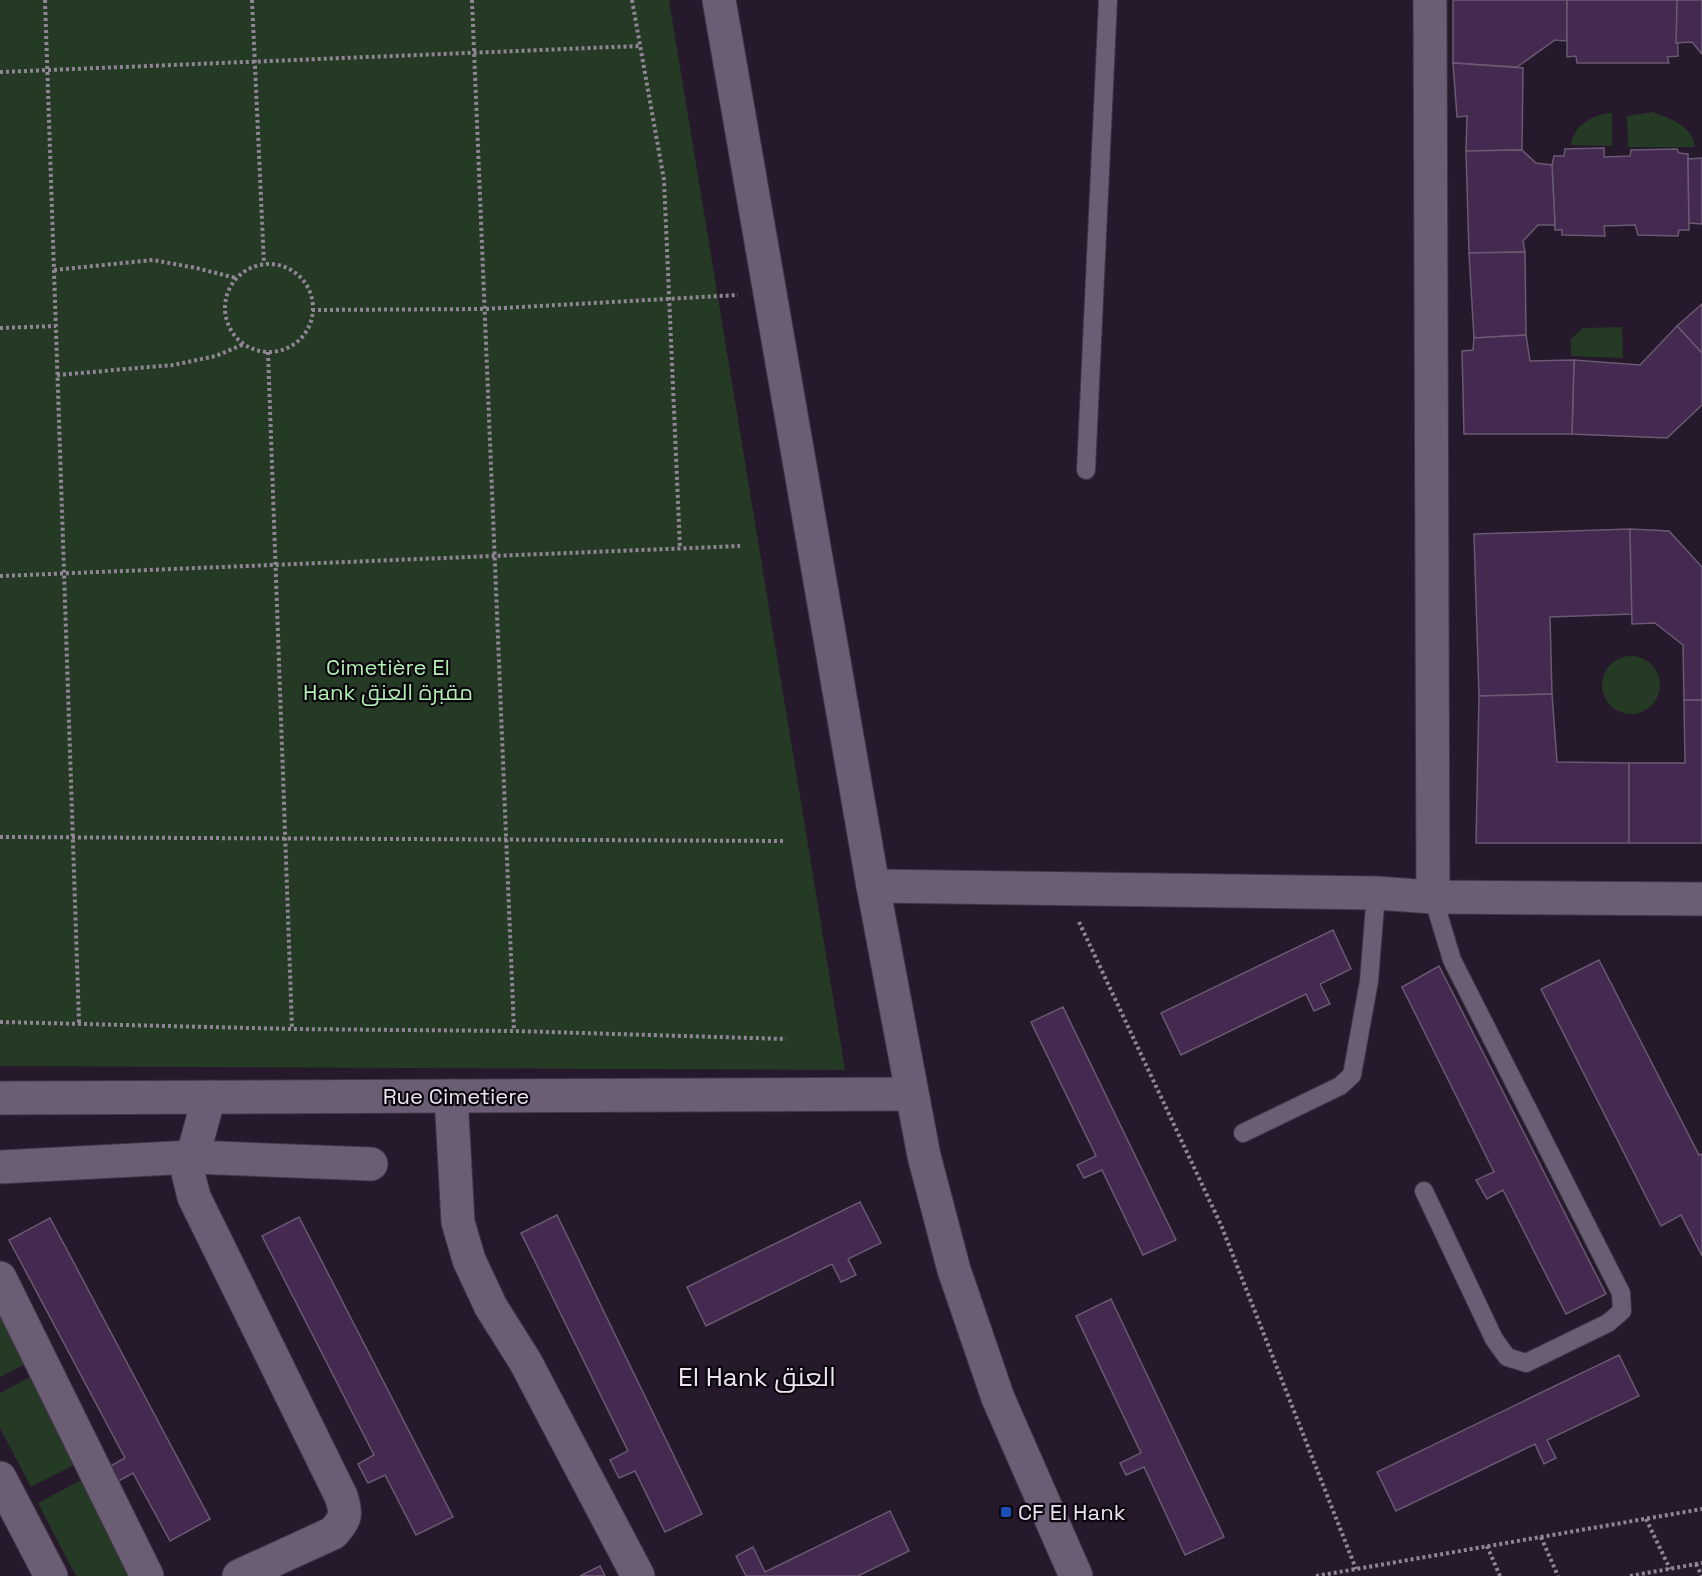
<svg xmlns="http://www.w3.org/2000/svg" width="1702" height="1576" font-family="'Space Grotesk',Cairo,sans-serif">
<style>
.green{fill:#253a25}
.building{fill:#442951;stroke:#695a71;stroke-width:1.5}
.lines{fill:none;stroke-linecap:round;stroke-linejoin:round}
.service-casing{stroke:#3f3545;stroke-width:20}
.minor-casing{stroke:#3f3545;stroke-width:35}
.tertiary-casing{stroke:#3f3545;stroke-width:35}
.path{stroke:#908595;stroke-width:4;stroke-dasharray:3 3;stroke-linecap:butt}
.service{stroke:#6b5d74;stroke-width:18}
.minor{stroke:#6b5d74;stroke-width:33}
.tertiary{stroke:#6b5d74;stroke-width:33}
.transit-dot{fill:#1a4fb4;stroke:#0c070f;stroke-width:2}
.labels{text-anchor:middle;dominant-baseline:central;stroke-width:4.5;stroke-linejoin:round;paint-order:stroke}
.park-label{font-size:22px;fill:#b1efb0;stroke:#0c070f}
.street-label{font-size:22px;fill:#ece4f1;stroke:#0c070f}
.poi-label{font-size:22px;fill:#ece4f1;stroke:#0c070f;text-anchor:start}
.quarter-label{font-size:26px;fill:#ece4f1;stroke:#0c070f}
</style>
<rect width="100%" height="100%" fill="#26192c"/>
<g class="green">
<path d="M0 0H669L845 1070 0 1066Z"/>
<path d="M1652 112C1670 118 1692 126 1695 147H1628L1627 116Z"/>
<path d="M1612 113V146L1571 145C1573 125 1594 114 1612 113Z"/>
<path d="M1622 327 1623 358 1571 356V339L1583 328Z"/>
<circle cx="1631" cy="685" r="29"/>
<path d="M0 1306 29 1362 0 1377Z"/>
<path d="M32 1376 78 1463 31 1487 0 1428V1393Z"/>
<path d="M85 1478 135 1576H76L38 1503Z"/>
</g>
<g class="building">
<path d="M1453 0H1567V41L1555 40 1517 67 1453 63Z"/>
<path d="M1567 0H1677L1678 56 1667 57 1669 63H1577L1576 56 1567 57Z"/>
<path d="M1677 0H1702V54L1692 42 1676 43Z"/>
<path d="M1453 63 1523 68 1522 150 1466 151 1467 116 1457 117Z"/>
<path d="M1604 148V157L1630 156 1631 150 1677 149 1679 153 1688 154 1689 230H1679L1678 236 1638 235 1635 225 1604 226 1605 236 1562 235V230H1555L1552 165 1554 156H1564L1565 149Z"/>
<path d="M1522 150 1536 163 1552 165 1555 225H1538L1523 241 1525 252 1469 253 1466 151Z"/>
<path d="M1702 158V224L1689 223 1688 159Z"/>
<path d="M1525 252 1526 335 1474 338 1469 253Z"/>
<path d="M1702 304V353L1677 326Z"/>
<path d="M1677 326 1702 353V405L1667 438 1572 434 1574 360 1640 365Z"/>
<path d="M1526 335 1530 361 1574 360 1572 434H1464L1462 351 1473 350 1474 338Z"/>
<path d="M1630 529 1632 614 1550 617 1552 694 1479 696 1474 534Z"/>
<path d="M1630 529 1669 531 1702 567V700H1684L1683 645 1655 623 1632 624Z"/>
<path d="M1552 694 1557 762 1629 763V843H1476L1479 696Z"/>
<path d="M1684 700H1702V843H1629V763H1685Z"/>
<path d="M1333 930 1351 969 1320 984 1330 1004 1314 1011 1306 994 1181 1055 1161 1013Z"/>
<path d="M1599 960 1699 1155 1702 1154V1256L1681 1215 1661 1226 1541 989Z"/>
<path d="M1439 966 1606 1294 1566 1314 1503 1190 1487 1199 1476 1180 1494 1172 1402 987Z"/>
<path d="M1063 1007 1176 1240 1143 1255 1102 1170 1084 1178 1077 1165 1096 1156 1031 1022Z"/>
<path d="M860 1202 881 1243 848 1259 856 1275 841 1282 832 1264 706 1326 687 1287Z"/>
<path d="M557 1215 702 1514 665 1532 635 1471 619 1478 610 1460 628 1451 521 1233Z"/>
<path d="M299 1217 453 1517 416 1535 385 1475 368 1483 358 1464 374 1455 262 1236Z"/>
<path d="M50 1218 210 1519 170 1541 133 1473 115 1483 107 1468 125 1458 9 1240Z"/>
<path d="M1111 1299 1224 1537 1185 1555 1144 1467 1126 1475 1120 1463 1141 1453 1076 1316Z"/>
<path d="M1619 1355 1639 1396 1547 1440 1556 1458 1544 1464 1535 1444 1396 1511 1377 1472Z"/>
<path d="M890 1511 909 1551 858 1576H746L736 1556 753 1547 765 1572Z"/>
<path d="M600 1566 605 1576H580Z"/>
</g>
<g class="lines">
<g class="service-casing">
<g id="service">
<path d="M1086 470 1108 0"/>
<path d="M1243 1133 1340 1086 1352 1075 1369 981 1376 893"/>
<path d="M1424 1191 1494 1339 1507 1357 1526 1363 1608 1323 1622 1311 1621 1293 1452 960 1433 897"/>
</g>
</g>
<g class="minor-casing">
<g id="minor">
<path d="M1430 0 1433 897"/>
<path d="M873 886 1376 893 1433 897 1702 899"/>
<path d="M451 1096 458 1222 469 1260 491 1307 525 1361 638 1576"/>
<path d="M209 1097 188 1173 194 1197 341 1496C347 1514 346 1519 333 1533L239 1576"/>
<path d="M0 1098 912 1094"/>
<path d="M0 1167 192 1157 371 1164"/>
<path d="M0 1278 147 1576"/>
<path d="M0 1478 51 1576"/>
</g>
</g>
<g class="tertiary-casing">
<path id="tertiary" d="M719 0 873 886 924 1156 954 1270 998 1398 1076 1576"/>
</g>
<g class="path">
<path d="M45 0 79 1023"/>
<path d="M252 0 264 264"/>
<path d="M472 0 514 1031"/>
<path d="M632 0 664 180 680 548"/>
<path d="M0 72 639 46"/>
<circle cx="269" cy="308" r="44"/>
<path d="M54 270 153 260 196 268 236 278"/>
<path d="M312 310 485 309 738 295"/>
<path d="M0 328 56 326"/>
<path d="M268 352 292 1029"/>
<path d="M57 375 173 365 216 356 244 344"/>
<path d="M0 576 740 546"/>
<path d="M0 837 786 841"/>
<path d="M1079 922 1221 1225 1356 1569"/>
<path d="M0 1022 292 1029 514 1031 786 1039"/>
<path d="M1646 1519 1670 1569"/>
<path d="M1541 1537 1558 1576"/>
<path d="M1487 1546 1500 1576"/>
<path d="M1696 1564 1702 1576"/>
<path d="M1316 1576 1702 1509"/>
<path d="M1630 1576 1702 1563"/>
</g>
<use href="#service" class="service"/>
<use href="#minor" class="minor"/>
<use href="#tertiary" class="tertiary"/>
</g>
<rect class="transit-dot" x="1000" y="1506" width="12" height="12" rx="3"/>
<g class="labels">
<g class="park-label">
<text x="388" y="667">Cimetière El<tspan x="388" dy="25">Hank مقبرة العنق</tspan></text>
</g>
<g class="street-label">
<text x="456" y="1096">Rue Cimetiere</text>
</g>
<g class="poi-label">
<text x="1018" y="1512">CF El Hank</text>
</g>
<g class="quarter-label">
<text x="757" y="1377">El Hank العنق</text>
</g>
</g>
</svg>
